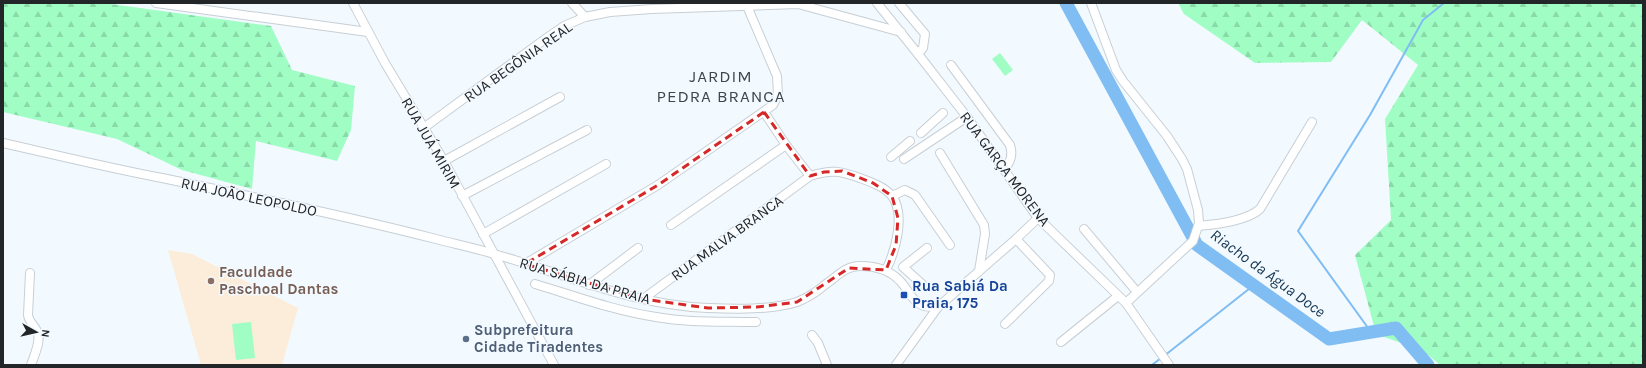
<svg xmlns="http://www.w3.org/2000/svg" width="1646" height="368" font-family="Karla,sans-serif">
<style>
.education{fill:#fbedd9}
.grass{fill:#a0fec5}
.forest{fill:url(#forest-firs)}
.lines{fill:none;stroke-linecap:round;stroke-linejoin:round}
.stream{stroke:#7fbdf3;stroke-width:2}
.river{stroke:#7fbdf3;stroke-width:13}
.street-casing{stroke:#c7cfd5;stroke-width:10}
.street{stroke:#fff;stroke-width:8}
.marked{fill:none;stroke:#d62828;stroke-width:3;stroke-dasharray:8 5;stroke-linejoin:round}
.education-dot{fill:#8d6e63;stroke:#f3faff;stroke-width:1.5}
.transit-dot{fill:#1a4fb4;stroke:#f3faff;stroke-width:1.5}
.service-dot{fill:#5c6f8a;stroke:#f3faff;stroke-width:1.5}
.labels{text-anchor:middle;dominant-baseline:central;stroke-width:3;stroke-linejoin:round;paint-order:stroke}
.street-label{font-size:15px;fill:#232629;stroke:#f3faff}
.education-label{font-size:15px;font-weight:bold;fill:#785e54;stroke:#f3faff;text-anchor:start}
.transit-label{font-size:15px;font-weight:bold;fill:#164399;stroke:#f3faff;text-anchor:start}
.service-label{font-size:15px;font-weight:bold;fill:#4e5e75;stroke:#f3faff;text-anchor:start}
.water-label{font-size:16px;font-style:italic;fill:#163753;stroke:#f3faff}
.quarter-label{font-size:17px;letter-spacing:1px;fill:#40474c;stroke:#f3faff}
</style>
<defs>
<pattern id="forest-firs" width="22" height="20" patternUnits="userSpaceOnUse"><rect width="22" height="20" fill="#a0fec5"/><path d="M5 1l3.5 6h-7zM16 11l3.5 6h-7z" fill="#8adaa9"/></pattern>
</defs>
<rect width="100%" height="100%" fill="#f3faff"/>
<path class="education" d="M168 250 192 254 298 308 282 365H201Z"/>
<g class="grass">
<path d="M1000 53 1013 70 1005 76 992 59Z"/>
<path d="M251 322 255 358 236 360 232 324Z"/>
</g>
<g class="forest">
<path d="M3 3H104L271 26 292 70 355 86 351 130 337 161 256 141 252 189 182 170 117 139 3 112Z"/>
<path d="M1178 3H1643V365H1440L1423 351 1376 334 1355 255 1391 220 1385 119 1418 65 1362 20 1331 62 1255 63 1184 14Z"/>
</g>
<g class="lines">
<g class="stream">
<path d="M1371 332 1298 231 1370 115 1423 20 1444 3"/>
<path d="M1164 356 1254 285"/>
<path d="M1152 365 1161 358"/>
</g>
<path class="river" d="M1066 3 1197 245 1329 339 1396 328 1428 365"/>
<g class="street-casing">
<g id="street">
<path d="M156 3 368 32"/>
<path d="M353 3 385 63 444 161 554 365"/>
<path d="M572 3 585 17"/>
<path d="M877 3 918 54 967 117 1038 218 1126 303 1169 365"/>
<path d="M899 3 925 34 923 48 918 54"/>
<path d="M1091 3 1116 70 1123 81 1167 136 1182 159 1187 169 1198 210 1199 223 1193 241 1126 303"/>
<path d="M951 65 1010 145C1013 155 1011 161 1004 170"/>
<path d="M764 112 786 145 810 176"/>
<path d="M425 127 548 37 564 26 585 17 610 12 652 9 798 4 901 32"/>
<path d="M921 133 943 113"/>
<path d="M3 143C56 155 109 168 162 178 254 197 346 216 436 239 455 244 475 248 494 254 566 274 632 305 708 308 735 309 772 310 797 302 807 298 818 291 826 284 838 276 845 266 860 266 875 266 890 270 900 281 908 289 912 302 924 306 928 307 934 307 938 307"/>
<path d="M940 153 984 225 985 234 979 271"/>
<path d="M891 157 910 141"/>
<path d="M904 159 967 117"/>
<path d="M444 161 560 97"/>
<path d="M462 196 587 130"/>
<path d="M892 196 905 190 915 195 950 245"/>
<path d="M671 225 786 145"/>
<path d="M1199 226C1217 224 1247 221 1260 209L1312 122"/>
<path d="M1084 229 1137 292"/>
<path d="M483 234 606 164"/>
<path d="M525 264 658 185 773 105 778 95 777 76 747 6 744 3"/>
<path d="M30 273 28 315C29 322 34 325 37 331 42 340 34 356 31 365"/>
<path d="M535 284C575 296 615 311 656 317 689 323 723 321 756 322"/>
<path d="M922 284 903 267 927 248"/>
<path d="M589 285 638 248"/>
<path d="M643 299 810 176C832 169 840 171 860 178 871 182 885 187 892 196 906 215 895 252 886 270"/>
<path d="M1005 324 1049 281 1050 275 1016 239"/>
<path d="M812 335 818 343 827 365"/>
<path d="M1061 342 1118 296"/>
<path d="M896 365 938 307 1016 239 1038 218"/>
</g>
</g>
<use href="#street" class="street"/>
</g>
<path class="marked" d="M764 112 810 176 824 172 842 171 873 183 892 196 898 218 896 245 886 270 849 268 797 302 757 307 708 308 643 299 525 264 658 185Z"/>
<circle class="education-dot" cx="211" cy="281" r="4"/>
<rect class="transit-dot" x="900" y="291" width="8" height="8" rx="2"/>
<circle class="service-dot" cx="466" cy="339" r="4"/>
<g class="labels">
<g class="street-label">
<text transform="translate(518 62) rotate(-35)">RUA BEGÔNIA REAL</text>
<text transform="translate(431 143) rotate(60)">RUA JUÁ MIRIM</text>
<text transform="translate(1005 169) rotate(53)">RUA GARÇA MORENA</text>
<text transform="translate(249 197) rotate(12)">RUA JOÃO LEOPOLDO</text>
<text transform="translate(727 238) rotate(-36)">RUA MALVA BRANCA</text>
<text transform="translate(585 281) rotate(16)">RUA SÁBIA DA PRAIA</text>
</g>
<g class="education-label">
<text x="219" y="272">Faculdade<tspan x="219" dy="17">Paschoal Dantas</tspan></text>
</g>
<g class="transit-label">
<text x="912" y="286">Rua Sabiá Da<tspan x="912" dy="17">Praia, 175</tspan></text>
</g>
<g class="service-label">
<text x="474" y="330">Subprefeitura<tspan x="474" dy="17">Cidade Tiradentes</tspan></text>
</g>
<g class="water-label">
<text transform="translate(1268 273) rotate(36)">Riacho da Água Doce</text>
</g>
<g class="quarter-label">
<text x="721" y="76">JARDIM<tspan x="721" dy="20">PEDRA BRANCA</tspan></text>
</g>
</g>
<rect width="1646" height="368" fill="none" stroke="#232629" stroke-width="8"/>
<g transform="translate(36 332) rotate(98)" stroke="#f3faff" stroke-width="3" paint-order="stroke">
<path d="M0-3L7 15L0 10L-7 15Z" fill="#232629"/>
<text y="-6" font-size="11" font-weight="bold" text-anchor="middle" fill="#232629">N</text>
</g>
</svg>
